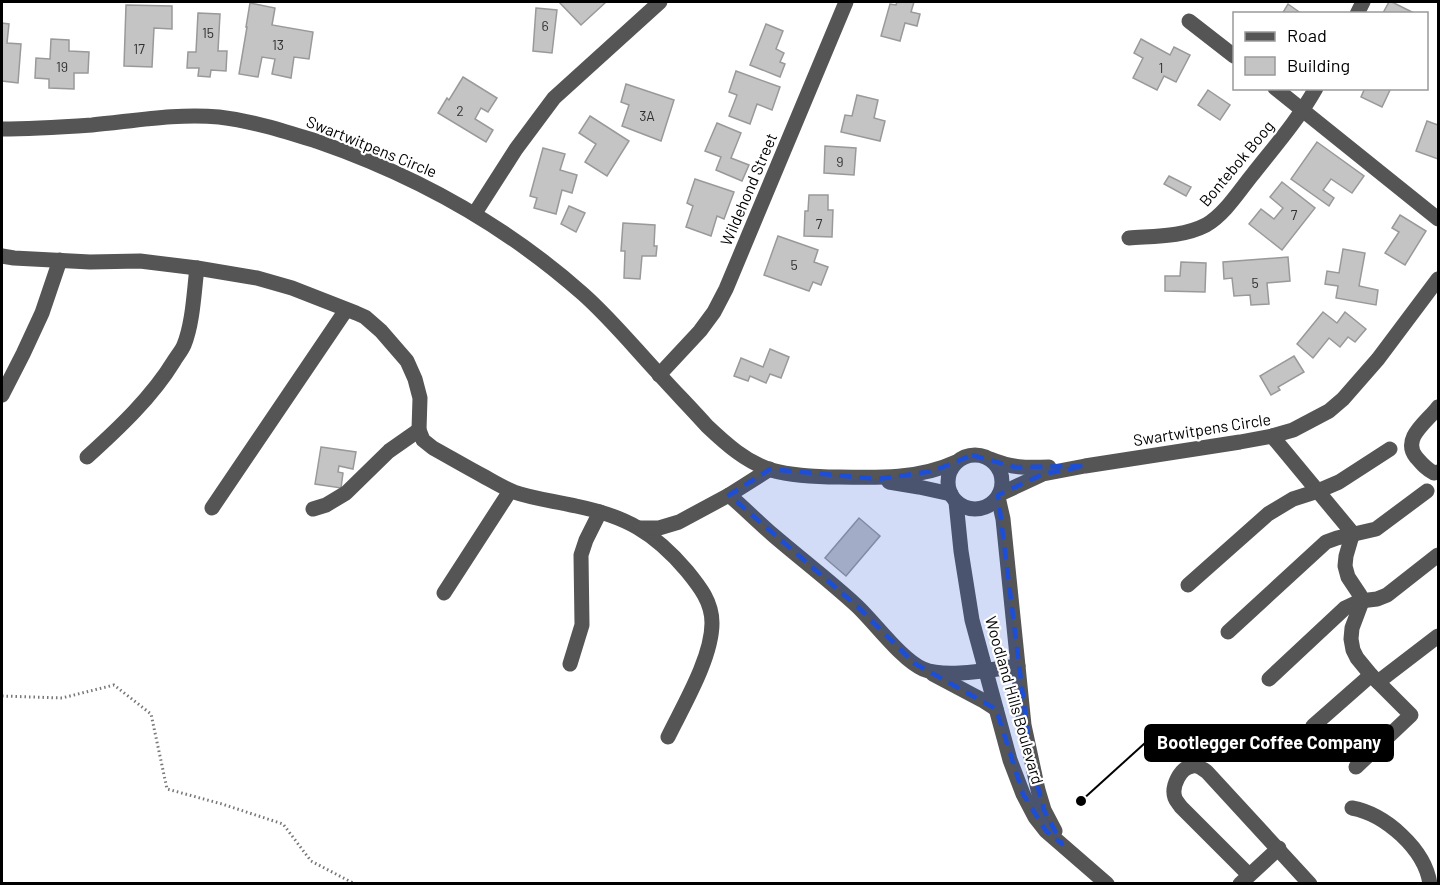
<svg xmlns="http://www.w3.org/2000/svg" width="1440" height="885" font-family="Barlow,sans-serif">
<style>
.building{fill:#c4c4c4;stroke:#999;stroke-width:1.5}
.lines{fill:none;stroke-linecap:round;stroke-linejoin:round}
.path{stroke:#777;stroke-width:3;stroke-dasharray:1.5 3;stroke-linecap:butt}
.minor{stroke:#555;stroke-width:15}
.marked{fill:#1d4ed8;fill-opacity:0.2;stroke:#1d4ed8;stroke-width:4.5;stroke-dasharray:12 8;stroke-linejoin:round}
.labels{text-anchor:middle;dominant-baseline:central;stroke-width:4.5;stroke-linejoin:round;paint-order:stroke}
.number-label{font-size:14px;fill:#313131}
.street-label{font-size:16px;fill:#000;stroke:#fff}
.leader{fill:none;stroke:#000;stroke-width:2}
.callout-dot{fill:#000;stroke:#fff;stroke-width:2}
.callout{fill:#000;stroke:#000;stroke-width:2}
.callout-label{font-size:18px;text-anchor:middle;font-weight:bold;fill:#fff}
</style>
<rect width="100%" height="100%" fill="#fff"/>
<g class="building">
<path d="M559 2H606L581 25Z"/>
<path d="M897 2H914L911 12 920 14 917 26 905 23 900 41 881 36 890 4 896 5Z"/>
<path d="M1389 2H1392L1416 14H1385L1383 13Z"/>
<path d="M250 3 275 8 272 25 313 32 309 59 294 57 291 78 272 74 275 59 262 57 258 77 239 74 247 27H246Z"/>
<path d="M1288 4 1302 14H1282Z"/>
<path d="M126 5 172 6V29L154 28 152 67 124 66Z"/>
<path d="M536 8 557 10 552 53 533 51Z"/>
<path d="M198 13 220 14 218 51H227L226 71 211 70 210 77 198 76 199 68H187L188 52H196Z"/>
<path d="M2 23 9 24 7 43 21 44 18 83 2 81Z"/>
<path d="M766 24 783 31 776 49 784 53 780 62 785 64 780 77 750 65Z"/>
<path d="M51 39 69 40V51L89 52 88 73H74V89L49 88V79L35 78 36 58 50 59Z"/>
<path d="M1141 39 1170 55 1174 47 1190 55 1176 82 1164 76 1157 90 1133 78 1143 58 1134 53Z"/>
<path d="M736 71 780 87 772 110 757 104 750 124 729 116 737 95 729 92Z"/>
<path d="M463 77 497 98 488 112 481 108 475 119 493 130 486 142 438 113 447 98 449 100Z"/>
<path d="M626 84 674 100 661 141 622 126 629 105 621 102Z"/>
<path d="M1365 88H1391L1382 107 1361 97Z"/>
<path d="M1208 90 1230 105 1220 120 1198 105Z"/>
<path d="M857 95 878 100 874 118 885 121 880 141 841 132 845 115 852 116Z"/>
<path d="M590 116 629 141 607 176 585 162 596 144 579 133Z"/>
<path d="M1427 121 1438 125V159L1416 151Z"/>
<path d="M717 123 741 133 731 158 749 165 742 181 716 170 721 157 705 151Z"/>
<path d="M1317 142 1364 176 1352 193 1331 179 1323 190 1334 198 1329 206 1291 179Z"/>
<path d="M825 146 856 148 854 175 824 173Z"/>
<path d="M543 148 565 154 560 170 577 175 572 193 562 190 556 214 534 208 537 198 530 196Z"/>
<path d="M1169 176 1191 187 1186 196 1164 184Z"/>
<path d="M695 179 734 192 724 219 717 216 711 236 686 227 693 206 687 203Z"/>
<path d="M1282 182 1315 208 1282 250 1249 224 1261 209 1274 219 1283 208 1270 197Z"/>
<path d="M809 195H828V210H833L832 237 804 236 805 211H808Z"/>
<path d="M569 206 585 213 576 232 561 224Z"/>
<path d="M1400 215 1426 231 1405 265 1385 253 1399 232 1392 228Z"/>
<path d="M623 223 655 225 654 246H657L656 256H642L640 279 624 278 625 251H621Z"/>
<path d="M778 236 818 250 814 262 828 267 821 285 813 282 809 291 764 275Z"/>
<path d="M1343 249 1365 253 1359 286 1378 290 1376 305 1336 298 1338 286 1325 284 1327 271 1339 273Z"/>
<path d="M1288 257 1290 281 1267 283 1269 304 1251 305 1250 295 1234 296 1232 278 1224 279 1223 262Z"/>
<path d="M1181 262 1206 263 1205 292 1165 291V276H1180Z"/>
<path d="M1323 312 1337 323 1345 312 1366 329 1355 342 1348 337 1340 347 1329 338 1313 358 1297 344Z"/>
<path d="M770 349 789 357 781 378 770 374 766 383 750 376 748 381 734 376 741 358 763 367Z"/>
<path d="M1294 356 1304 372 1278 387 1280 390 1271 395 1260 376Z"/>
<path d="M321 447 356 452 353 469 339 466 338 472 343 473 341 488 315 484Z"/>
<path d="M859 518 880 536 846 576 825 558Z"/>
</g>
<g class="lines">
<path class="path" d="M2 696 62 698 114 685 151 714 167 789 222 804 283 824 311 861 355 884"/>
<g class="minor">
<path d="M1357 14 1363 2"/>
<path d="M1189 21 1234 56"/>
<path d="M1275 88 1438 219"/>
<path d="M2 129C32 129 62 127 92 125 134 121 177 113 219 117 253 121 284 131 316 141 415 175 504 224 583 294 610 318 633 346 658 373 674 391 691 408 707 426 726 444 746 462 771 470 793 476 817 477 839 477 879 478 919 479 956 462"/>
<path d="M475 213 516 149 554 98 660 2"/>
<path d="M1129 238C1154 236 1183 237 1206 225 1225 214 1239 191 1253 174 1275 146 1298 120 1316 88"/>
<path d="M2 256 14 258 90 262 140 261 197 268 257 278 292 288 356 313 365 317 381 331 407 361 415 379 420 398 419 430 423 440 433 448C451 458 468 468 485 477 494 482 504 488 514 492 534 499 555 501 576 506 625 516 654 532 687 571 700 587 712 602 712 623 712 658 683 706 668 737"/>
<path d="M659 375 700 331 714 312 726 289 846 2"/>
<path d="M2 395 23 354 42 313 60 260"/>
<path d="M1438 407C1428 421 1401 438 1416 457 1422 464 1426 469 1434 473L1438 472"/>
<path d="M1272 436 1350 530 1351 539 1346 556 1345 566 1348 577 1360 595 1361 604 1352 628 1351 639 1353 650 1357 658 1371 675 1411 715 1356 767"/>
<circle cx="975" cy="482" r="27"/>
<path d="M87 457C119 428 152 397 174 361 177 356 182 350 184 345 193 323 194 291 197 268"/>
<path d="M990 459C1012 468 1025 468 1049 467"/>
<path d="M889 482 919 487 951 494"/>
<path d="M1000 494 1043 474 1085 466 1240 442 1272 436 1293 430 1329 411 1343 399 1378 359 1438 279"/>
<path d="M729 495C744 508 758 522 773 535 801 559 830 581 857 606 875 623 902 660 923 669 946 679 993 669 1018 666"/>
<path d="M998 497 1003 519 1024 725 1038 790 1044 810 1055 831"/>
<path d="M956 502 961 551 972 620 1010 760 1023 794 1035 817 1046 831 1107 884"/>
<path d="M212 508 346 310"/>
<path d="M313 509 326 505 346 493 389 451 419 430"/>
<path d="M639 528H659L679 522 729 495 770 469"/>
<path d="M1188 585 1268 514 1293 499 1318 491 1339 482 1390 449"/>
<path d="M444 593 510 491"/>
<path d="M1228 632 1326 542 1337 538 1376 529 1427 491"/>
<path d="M570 664 582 625 581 555 586 540 600 512"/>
<path d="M933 674 982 700 996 709"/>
<path d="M1269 679 1345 608 1360 601 1377 599 1387 595 1438 555"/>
<path d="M1378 682 1438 636"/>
<path d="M1313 726 1371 675"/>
<path d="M1352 808C1385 814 1425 849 1430 884"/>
<path d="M1249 875 1181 807C1179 804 1176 801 1175 798 1171 787 1180 767 1193 766 1198 765 1203 769 1207 772L1310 884"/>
<path d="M1240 884 1279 848"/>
</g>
</g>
<path class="marked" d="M972 455 1015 467 1085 466 1043 474 998 495 1031 761 1044 810 1062 844 1046 831 1023 794 996 709 914 663 859 608 729 495 770 469 878 479 933 471Z"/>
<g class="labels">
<g class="number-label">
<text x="545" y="25">6</text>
<text x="208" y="32">15</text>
<text x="278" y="44">13</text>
<text x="139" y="48">17</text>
<text x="62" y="66">19</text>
<text x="1161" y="67">1</text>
<text x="460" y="110">2</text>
<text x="647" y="115">3A</text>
<text x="840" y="161">9</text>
<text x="1294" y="214">7</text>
<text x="819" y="223">7</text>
<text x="794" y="264">5</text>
<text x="1255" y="282">5</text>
</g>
<g class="street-label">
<text transform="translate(372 146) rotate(22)">Swartwitpens Circle</text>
<text transform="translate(1236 163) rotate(-50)">Bontebok Boog</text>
<text transform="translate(748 189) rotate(-67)">Wildehond Street</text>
<text transform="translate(1202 429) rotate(-9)">Swartwitpens Circle</text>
<text transform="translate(1015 700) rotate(74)">Woodland Hills Boulevard</text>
</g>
</g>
<path class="leader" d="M1081 801L1145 743"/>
<circle class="callout-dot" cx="1081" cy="801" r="6"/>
<rect class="callout" x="1145" y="725" width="248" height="36" rx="6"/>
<g class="callout-label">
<text x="1269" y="749">Bootlegger Coffee Company</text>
</g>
<rect width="1440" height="885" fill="none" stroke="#000000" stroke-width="6"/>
<rect x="1233" y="12" width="195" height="78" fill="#ffffff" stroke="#999999" stroke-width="1.5"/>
<rect x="1245" y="32" width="30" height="9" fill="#555555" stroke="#999999" stroke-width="1.5"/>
<text x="1287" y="42" font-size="18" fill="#000000">Road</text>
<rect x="1245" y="57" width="30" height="18" fill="#c4c4c4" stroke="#999999" stroke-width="1.5"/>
<text x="1287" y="72" font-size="18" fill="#000000">Building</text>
</svg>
